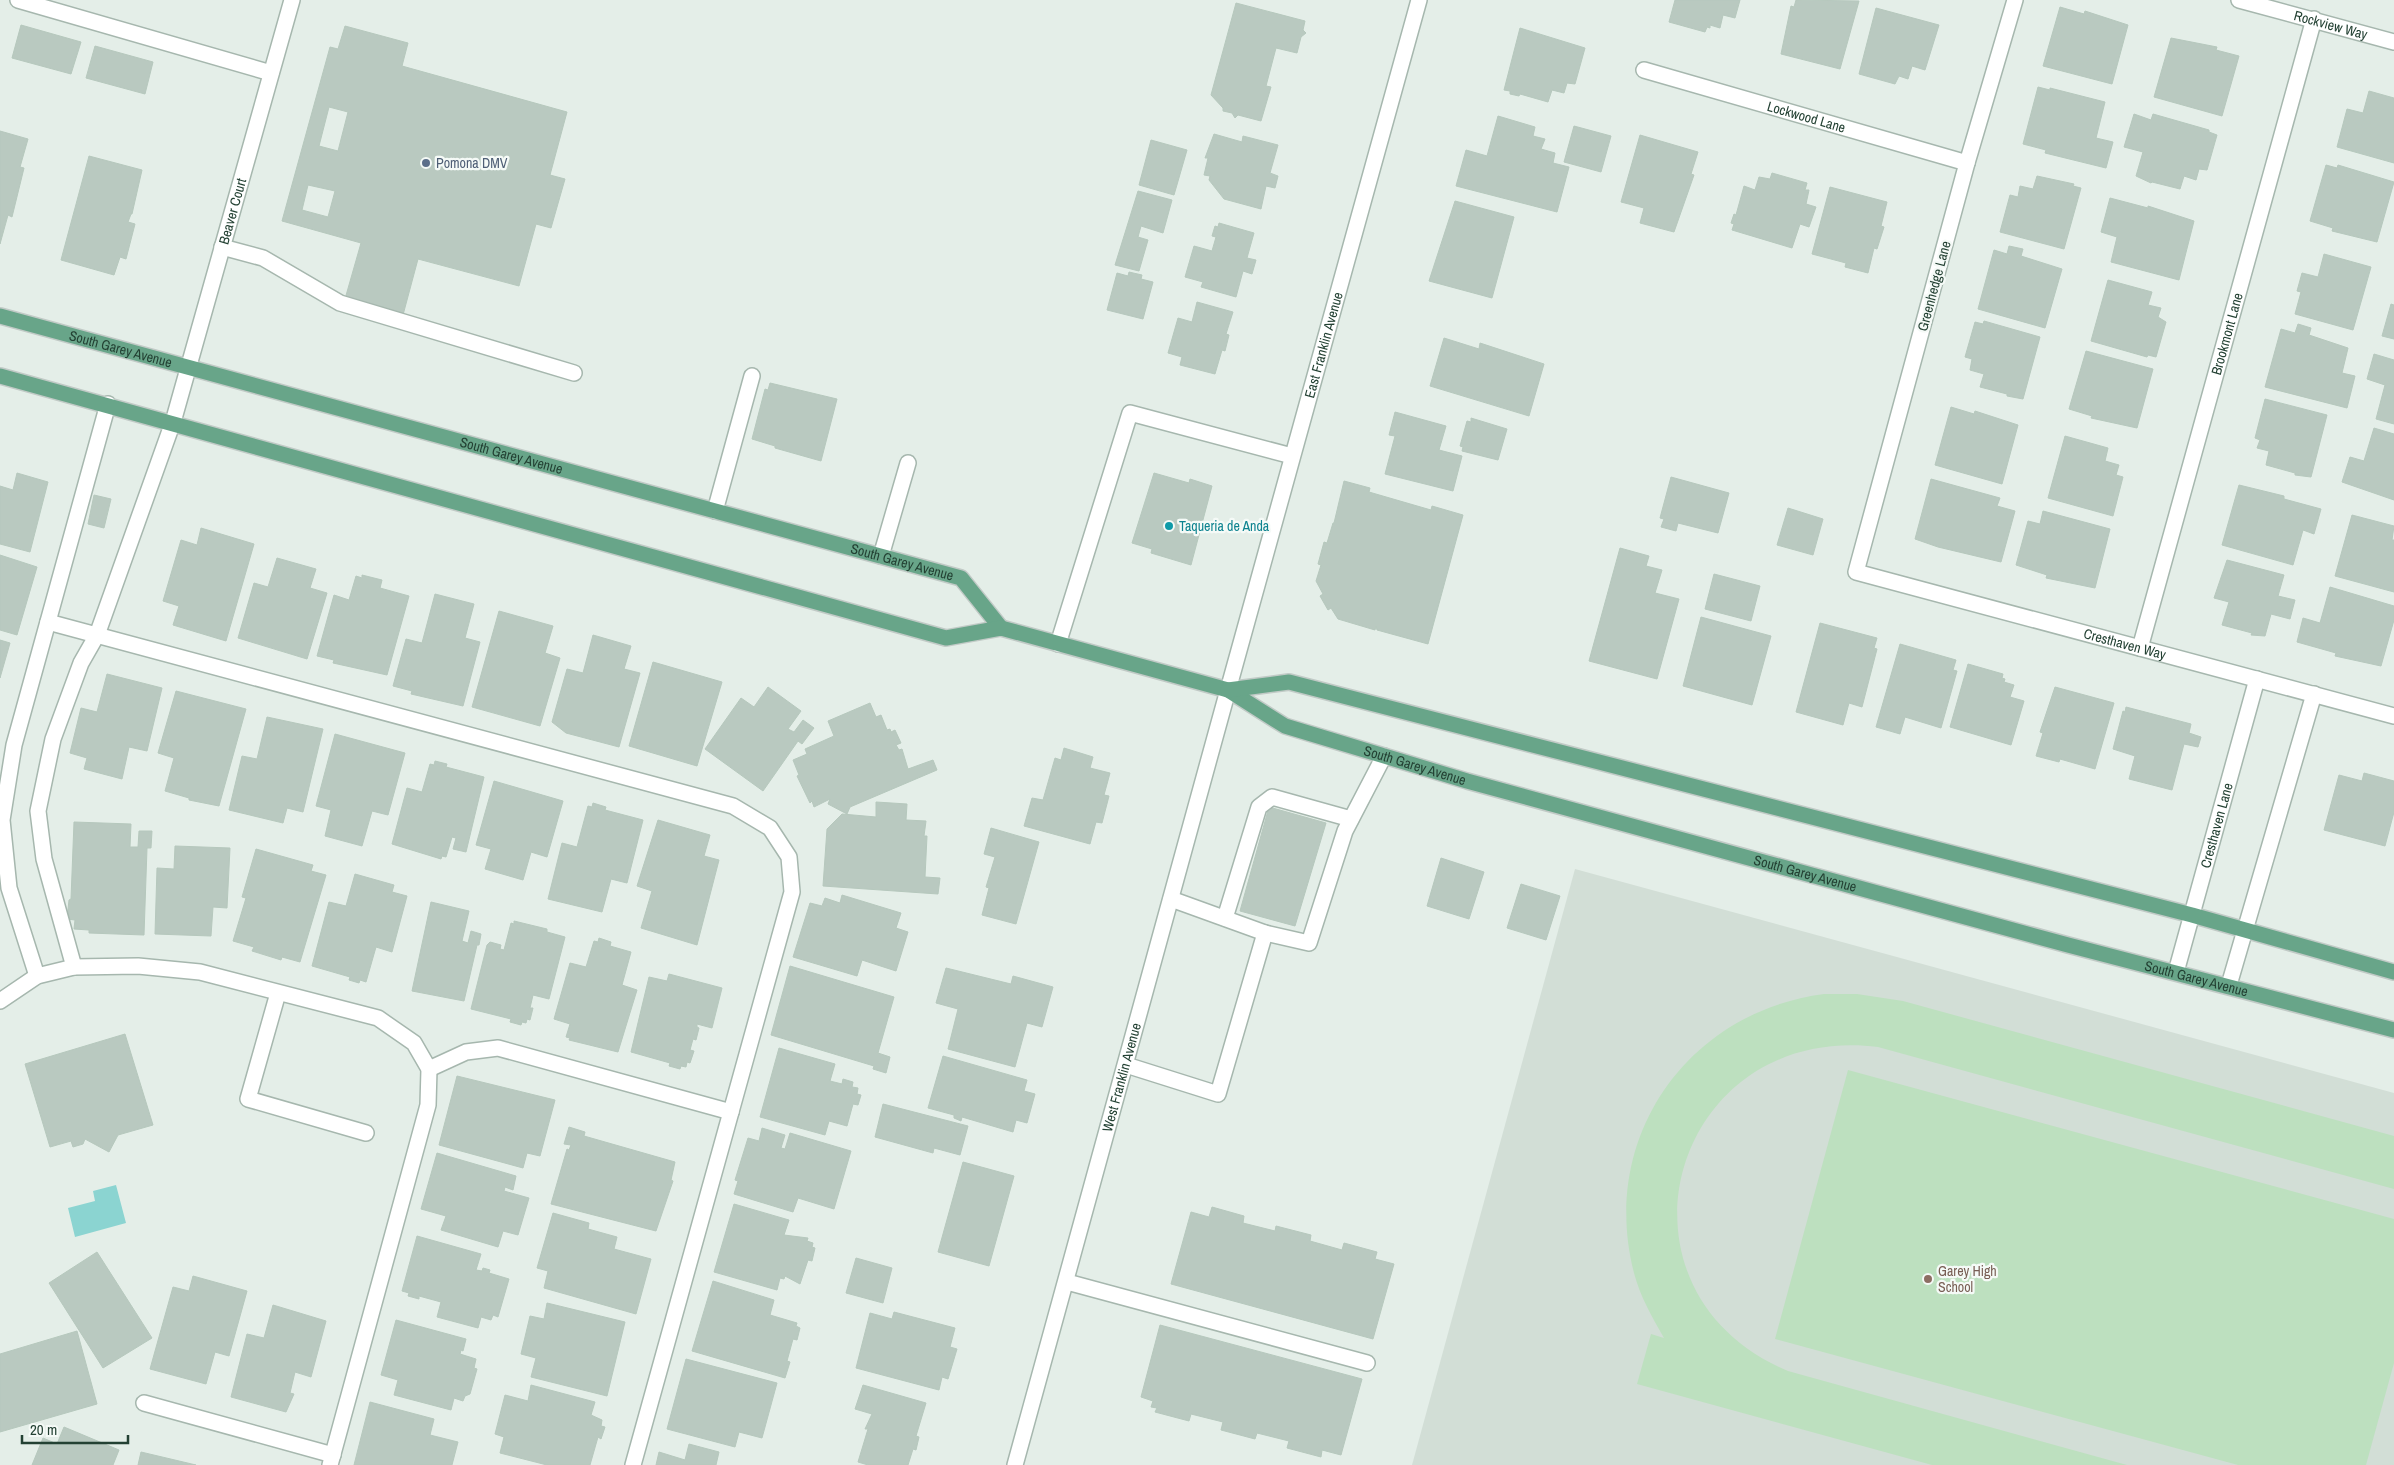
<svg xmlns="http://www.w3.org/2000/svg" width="2394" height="1465" font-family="'Archivo Narrow',sans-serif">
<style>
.built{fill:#d2ded6}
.green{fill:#bde0bf}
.water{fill:#8bd4d1}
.building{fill:#b9c9c0;stroke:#b6c8bd;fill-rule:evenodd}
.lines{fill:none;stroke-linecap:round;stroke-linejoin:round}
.service-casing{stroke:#a6b7ae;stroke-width:18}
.minor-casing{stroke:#a6b7ae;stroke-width:18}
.tertiary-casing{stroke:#a6b7ae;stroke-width:18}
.primary-casing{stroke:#c1cac6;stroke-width:18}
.service{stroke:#fff;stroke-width:15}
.minor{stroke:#fff;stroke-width:15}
.tertiary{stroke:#fff;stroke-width:15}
.primary{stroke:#68a589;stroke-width:15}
.service-dot{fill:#5c6f8a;stroke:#f5faf7;stroke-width:2}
.culture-dot{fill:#0f9aa8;stroke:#f5faf7;stroke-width:2}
.education-dot{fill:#8d6e63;stroke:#f5faf7;stroke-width:2}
.labels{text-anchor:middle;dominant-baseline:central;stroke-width:4.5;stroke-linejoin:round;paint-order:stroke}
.street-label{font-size:14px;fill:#234133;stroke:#f5faf7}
.service-label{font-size:14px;fill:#4e5e75;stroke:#f5faf7;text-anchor:start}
.culture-label{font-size:14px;fill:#0d838f;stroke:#f5faf7;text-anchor:start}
.education-label{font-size:14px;fill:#785e54;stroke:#f5faf7;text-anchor:start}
</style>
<rect width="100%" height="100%" fill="#e4eee8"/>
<path class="built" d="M1575 869 2394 1093V1465H1412Z"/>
<g class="green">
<path d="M1824 994H1857L1903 1001 2394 1136V1189L1878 1047C1670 1022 1597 1291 1788 1371L2127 1465H1932L1637 1384 1651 1334 1664 1338C1652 1317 1640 1296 1634 1273 1599 1138 1687 1012 1824 994Z"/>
<path d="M1848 1070 2394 1219V1363L2366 1465H2238L1775 1339Z"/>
</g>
<path class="water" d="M116 1185 126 1223 75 1237 68 1208 95 1201 93 1191Z"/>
<g class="building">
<path d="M1675 0H1740L1735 18 1723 15 1720 28 1710 25V28L1707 27 1705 32 1669 22Z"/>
<path d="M1796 0 1859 1 1840 69 1781 54 1791 6 1794 7Z"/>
<path d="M1236 3 1305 21 1303 30 1306 33 1301 37 1297 53 1276 48 1266 86 1271 87 1261 121 1238 115 1235 118 1232 113 1223 111V108L1211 95Z"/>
<path d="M2060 7 2084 14 2085 11 2128 25 2112 84 2043 66Z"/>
<path d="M1876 8 1939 25 1925 70 1912 66 1908 79 1899 76 1895 84 1859 74Z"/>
<path d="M21 25 81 42 71 74 12 58Z"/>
<path d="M345 26 408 43 402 66 567 112 550 175 565 179 551 228 536 224 519 286 418 259 403 315 345 299 361 243 282 221 330 47 338 49ZM329 107 348 112 338 151 319 146ZM308 185 335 191 328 217 302 210Z"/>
<path d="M1520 28 1585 48 1575 84 1567 83 1564 93 1552 90 1548 102 1520 94 1519 96 1510 94V91L1504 90Z"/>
<path d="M2171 38 2217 47 2216 50 2239 56 2222 116 2154 97Z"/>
<path d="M95 46 153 62 145 94 86 78Z"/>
<path d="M2038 87 2050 90V88L2105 102 2096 138 2113 142 2106 168 2045 153 2046 150 2023 144Z"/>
<path d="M2369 91 2394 98V163L2337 147 2347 109 2363 113Z"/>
<path d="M2134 114 2151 120 2153 114 2209 130V132L2217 135 2207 170 2199 169 2196 180 2184 176 2180 189 2152 182 2151 183 2136 176 2143 152 2124 147Z"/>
<path d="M1498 116 1535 127 1533 136 1545 139 1541 149 1555 153 1553 163 1569 167 1557 212 1456 186 1466 150 1487 156Z"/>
<path d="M1574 126 1611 136 1601 172 1564 162Z"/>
<path d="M0 131 28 139 20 167 24 168 12 217 8 215 0 244Z"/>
<path d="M1214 134 1242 142 1243 136 1278 145 1270 173 1278 176 1275 188 1266 186 1261 209 1224 199 1209 180 1210 176 1204 175 1208 158H1205Z"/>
<path d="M1640 135 1698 152 1691 174 1694 175 1674 232 1640 223 1644 208 1621 202Z"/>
<path d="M1151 140 1187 150 1174 195 1139 185Z"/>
<path d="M89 156 142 170 132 214H131L128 222 135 224 126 259 120 257 114 275 61 260Z"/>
<path d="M2326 165 2337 168 2338 165 2394 182 2377 242 2332 231 2333 228 2310 221Z"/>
<path d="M1772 173 1807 183 1805 190H1809L1806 204 1816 207 1809 227 1800 224 1792 248 1732 230 1734 224 1731 223 1734 214 1736 215 1744 186 1755 190 1759 177 1770 179Z"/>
<path d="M2037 176 2074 184 2073 186 2081 188 2064 249 2000 232 2010 195 2018 197 2020 186 2033 189Z"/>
<path d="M1830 187 1887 202 1881 226 1884 227 1877 249 1874 248 1868 273 1845 267 1846 263 1812 254Z"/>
<path d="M1138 191 1172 200 1163 233 1141 226 1138 237 1148 240 1139 271 1115 265Z"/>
<path d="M2110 198 2148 208V206L2194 221 2179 280 2111 262 2117 237 2101 232Z"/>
<path d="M1455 201 1514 217 1492 298 1429 281Z"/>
<path d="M1219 223 1254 233 1247 258 1256 260 1252 274 1243 271 1236 297 1201 287 1203 282 1185 277 1194 246 1212 251 1216 237 1212 236 1215 226 1218 227Z"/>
<path d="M2009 246 2023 249 2021 256 2062 269 2045 328 1978 309 1994 250 2007 254Z"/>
<path d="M2324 254 2371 267 2353 330 2295 314 2301 292 2297 291 2302 273 2318 277Z"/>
<path d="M1129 272 1142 275 1141 279 1153 282 1143 319 1107 310 1117 273 1128 276Z"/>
<path d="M2108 280 2152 292 2148 305 2161 308 2158 317 2166 322 2156 357 2148 355 2147 357 2091 341Z"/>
<path d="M1197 302 1233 312 1226 334 1229 335 1225 351 1222 350 1215 374 1180 365 1182 357 1168 353 1178 318 1192 322Z"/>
<path d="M2391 304 2394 305V339L2382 336Z"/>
<path d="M1984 321 2040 337 2023 399 2007 396V394L1980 387 1984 374 1970 370 1972 359 1965 357 1975 322 1983 324Z"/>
<path d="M2298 324 2311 328 2309 335 2348 348 2342 373 2355 376 2347 408 2265 387 2281 329 2295 333Z"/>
<path d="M1444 338 1479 349 1480 343 1544 364 1529 416 1430 386Z"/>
<path d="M2086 351 2153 369 2137 428 2091 418 2092 416 2069 409Z"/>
<path d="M2374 354 2394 360V424L2376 419 2385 385 2367 379Z"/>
<path d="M770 383 837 399 821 461 775 448V446L752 439 765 389 768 390Z"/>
<path d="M2265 399 2327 415 2311 477 2295 475V473L2266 465 2269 451 2257 448 2260 440 2255 438Z"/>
<path d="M1951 407 1974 414 1975 411 2018 425 2002 484 1935 465Z"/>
<path d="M1395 412 1446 426 1439 450 1462 456 1453 491 1385 474 1395 436 1389 435Z"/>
<path d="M1471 418 1507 429 1498 460 1462 451 1463 447 1460 446 1467 421 1471 422Z"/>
<path d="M2374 428 2394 434V500L2342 482 2350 457 2364 461Z"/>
<path d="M2065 436 2108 448 2105 461 2119 465 2116 475 2123 477 2113 516 2048 498Z"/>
<path d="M17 473 48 482 30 552 0 544V486L13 490Z"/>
<path d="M1154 473 1189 483 1190 479 1212 486 1191 565 1151 553 1152 549 1132 543Z"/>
<path d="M1671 477 1729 493 1718 533 1678 523 1676 531 1661 527 1664 519 1660 518Z"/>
<path d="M1931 479 2000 498 1997 506 2015 511 2001 562 1938 547 1915 539Z"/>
<path d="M1344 481 1370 488 1369 492 1431 510 1432 506 1463 515 1428 644 1377 630 1376 626 1375 630 1338 619 1331 608 1328 610 1320 596 1323 594 1316 581 1321 565 1318 564 1324 542 1327 543 1333 523H1334Z"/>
<path d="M2239 485 2284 496V499L2321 509 2314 534 2303 530 2293 565 2222 545Z"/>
<path d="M94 495 111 499 104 528 88 524Z"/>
<path d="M1788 508 1823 519 1813 555 1777 545Z"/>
<path d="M2043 511 2110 529 2095 588 2046 578 2047 575 2016 565 2028 521 2040 524Z"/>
<path d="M2352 515 2394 526 2392 540H2394V592L2335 576Z"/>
<path d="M201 528 254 544 226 641 173 625 179 606 163 601 181 540 197 545Z"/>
<path d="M1620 548 1649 556 1646 566 1662 570 1655 593 1679 599 1657 679 1589 661Z"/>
<path d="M0 555 37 567 17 635 0 630Z"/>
<path d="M277 558 316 569 310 588 327 593 307 659 238 638 254 583 268 587Z"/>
<path d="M2227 560 2284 575 2278 596 2295 600 2290 619 2271 614 2265 636 2251 635 2252 633 2222 625 2229 602 2214 598Z"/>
<path d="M1714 574 1760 586 1751 621 1705 609Z"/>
<path d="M362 575 382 580 380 588 409 596 387 675 333 663 334 660 317 656 334 595 349 600 356 576 362 578Z"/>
<path d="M2330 587 2394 606V620L2381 666 2335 656 2336 653 2297 642 2303 618 2320 623Z"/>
<path d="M435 594 474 604 465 638 480 642 463 706 411 694 412 691 393 686 406 639 422 643Z"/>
<path d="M499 611 553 626 545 653 560 658 540 726 472 707Z"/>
<path d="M1701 617 1771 636 1752 705 1683 686Z"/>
<path d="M1820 623 1877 638 1874 648 1877 649 1862 707 1849 703 1843 725 1796 712Z"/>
<path d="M593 635 631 646 624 669 640 673 619 747 566 733 552 722 567 669 583 673Z"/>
<path d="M0 640 10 643 0 678Z"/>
<path d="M1900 644 1956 660 1953 670 1957 671 1941 728 1905 717 1900 734 1876 727Z"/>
<path d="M653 662 722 682 697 766 629 746Z"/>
<path d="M1968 664 2003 674 2002 678 2005 679 2004 682 2014 685 2010 697 2024 701 2011 745 1950 727Z"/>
<path d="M107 674 162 688 147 751 129 747 122 779 84 769 87 758 70 753 81 708 97 712Z"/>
<path d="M768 687 801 711 788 729 794 732 803 720 814 728 802 744 798 741 763 791 705 749 741 698 754 707Z"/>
<path d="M2055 687 2114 703 2095 769 2060 759 2059 762 2036 756 2043 733 2040 732Z"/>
<path d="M176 691 246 709 219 806 189 800V798L165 791 174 758 158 753Z"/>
<path d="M870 703 876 717 881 715 887 730 890 729 891 732 895 730 901 743 896 745 899 750 902 749 908 769 933 760 937 770 850 807 847 814 828 804 830 799 814 807 812 801 810 803 797 776 799 775 793 760 807 754 805 749 834 736 828 721Z"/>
<path d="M2126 707 2191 724 2189 733 2201 737 2198 747 2184 744 2172 790 2129 779 2135 756 2113 749 2123 711 2125 712Z"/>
<path d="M267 717 323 729 303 812 287 808 283 823 229 810 242 756 257 759Z"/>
<path d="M335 734 405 753 388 815 372 811 362 846 325 836 331 810 316 806Z"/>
<path d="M1064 748 1093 757 1090 768 1110 773 1104 795 1109 796 1102 823 1096 822 1090 844 1024 826 1032 798 1043 800 1055 758 1061 760Z"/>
<path d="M435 761 447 764 446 767 484 777 466 852 453 849 456 838 452 837 446 857 442 856 441 859 392 844 407 788 422 792 430 764 434 765Z"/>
<path d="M2364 773 2394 781V812L2385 846 2324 830 2339 775 2362 781Z"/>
<path d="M494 781 563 801 547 857 531 852 523 880 485 869 491 849 476 845Z"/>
<path d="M876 802 907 804 906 820 926 821 924 836H927L925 877 940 878 938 894 823 886 827 829 842 814 876 817Z"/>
<path d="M593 803 606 807 605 810 643 820 627 883 611 879 602 912 548 899 562 843 577 847 588 806 592 807Z"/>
<path d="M1269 807 1326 823 1295 926 1240 911Z"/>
<path d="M658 820 710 835 704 856 719 860 697 945 641 928 652 891 637 886Z"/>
<path d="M74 822 131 824 130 847H138L139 831H152L151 848H147L144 935 89 933V930L74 929 75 920 67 919 69 900 71 899Z"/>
<path d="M991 828 1039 842 1016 924 982 915 989 888 986 887 995 857 984 854Z"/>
<path d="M175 846 230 848 227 908 213 907 211 936 155 934 157 868 174 869Z"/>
<path d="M256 849 313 865 311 871 326 875 300 962 282 957 281 960 252 951 254 947 233 941 246 898 242 897Z"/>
<path d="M1441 858 1484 872 1469 919 1427 906Z"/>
<path d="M355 874 394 885 392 892 407 896 392 952 376 947 366 982 360 980 359 983 349 980 350 977 312 966 329 902 346 906Z"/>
<path d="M1521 884 1560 896 1546 940 1507 928Z"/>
<path d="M842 895 901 913 896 928 908 932 896 971 862 960 857 976 793 957 810 903 822 906 825 898 840 903Z"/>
<path d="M431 902 469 911 462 941 468 943 471 931 481 934 479 945H477L464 1001 412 991Z"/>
<path d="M514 921 547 929V932L565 937 549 999 533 995 530 1008H533L530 1020 527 1019 526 1023 522 1022 521 1025 510 1022 511 1019 471 1009 487 945 490 942 501 945 500 949 504 950 511 923 514 924Z"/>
<path d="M599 938 611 942 610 946 631 952 622 985 637 990 618 1052 569 1040 570 1038 566 1037 570 1024 554 1019 570 963 586 967 594 941 598 942Z"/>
<path d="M790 966 894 997 878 1053 890 1057 886 1073 873 1069 874 1066 771 1035Z"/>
<path d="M946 968 1011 984 1013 976 1053 987 1042 1027 1027 1023 1015 1067 948 1049 958 1009 936 1003Z"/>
<path d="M669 974 722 988 712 1028 697 1024V1027L699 1028 696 1040 693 1039 690 1050 694 1051 690 1063 687 1062 686 1067 681 1066 680 1069 669 1066 670 1063 631 1052 649 977 667 981Z"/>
<path d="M125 1034 153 1125 118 1135 109 1152 85 1139 83 1144 73 1147 71 1141 50 1147 25 1064Z"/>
<path d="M779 1048 835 1064 830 1081 842 1084 843 1079 853 1082 852 1087 858 1088 857 1094 861 1095 858 1105 853 1104 847 1126 829 1121 825 1135 760 1117Z"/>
<path d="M943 1056 1027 1080 1024 1091 1035 1094 1027 1123 1016 1120 1013 1132 962 1117 961 1121 954 1118V1115L928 1108Z"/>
<path d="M457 1076 555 1100 540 1156 527 1153 523 1168 439 1145Z"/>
<path d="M883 1104 968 1126 960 1155 934 1148 933 1153 875 1137Z"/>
<path d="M569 1127 585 1132 584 1136 675 1162 671 1180 673 1181 656 1231 551 1204 567 1149 569 1150 571 1145 564 1144Z"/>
<path d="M762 1128 785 1135 781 1148 785 1149 790 1133 851 1151 834 1209 798 1198 793 1212 734 1194 738 1181 735 1180 748 1138 759 1141Z"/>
<path d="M437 1153 516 1176 513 1190 505 1187 504 1191 529 1198 518 1235 503 1231 498 1247 441 1230 446 1216 421 1209Z"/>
<path d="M963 1162 1014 1176 989 1266 938 1252Z"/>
<path d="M734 1204 789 1220 784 1235 808 1238 807 1241 813 1243 812 1247 815 1248 812 1261 808 1260 800 1284 785 1276 784 1279 780 1278 777 1290 714 1272Z"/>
<path d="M1212 1207 1244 1216 1243 1223 1275 1231 1276 1226 1311 1235 1310 1241 1342 1250 1344 1243 1377 1252 1375 1259 1394 1264 1373 1339 1171 1284 1191 1212 1209 1217Z"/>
<path d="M553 1213 589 1223 588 1229 617 1237 614 1249 651 1259 636 1314 544 1288 548 1271 537 1268Z"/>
<path d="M417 1236 481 1254 476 1270 482 1271 483 1268 490 1270 489 1273 509 1279 498 1317 493 1315 491 1320 481 1317 478 1328 437 1317 441 1302 419 1296V1299L408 1296 409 1293 402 1291Z"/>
<path d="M97 1252 152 1338 103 1368 49 1283Z"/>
<path d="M856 1258 892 1268 883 1303 846 1293Z"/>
<path d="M193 1276 247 1291 229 1356 215 1352 206 1384 150 1369 173 1287 189 1291Z"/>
<path d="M713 1281 774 1300 770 1315 797 1323 796 1326 800 1328 797 1340 793 1339 787 1361 790 1362 785 1378 692 1351Z"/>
<path d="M547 1303 625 1322 607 1396 531 1377 536 1358 521 1354 530 1316 544 1319Z"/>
<path d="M273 1305 326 1321 311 1377 295 1372 290 1393 294 1394 286 1412 231 1397 247 1334 264 1338Z"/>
<path d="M894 1312 955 1328 950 1347 957 1349 948 1379 942 1377 939 1390 856 1368 870 1313 892 1319Z"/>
<path d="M396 1320 466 1339 463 1351 461 1350 460 1354 476 1359 474 1368 477 1369 470 1394 465 1396 463 1401 454 1398 451 1410 394 1395 398 1380 381 1375Z"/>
<path d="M1160 1325 1362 1379 1341 1455 1322 1450 1321 1457 1287 1448 1289 1441 1257 1433 1255 1439 1221 1430 1223 1422 1191 1414 1189 1421 1155 1412 1157 1408 1151 1407 1153 1401 1141 1397Z"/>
<path d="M77 1331 97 1404 0 1432V1354Z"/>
<path d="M686 1359 777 1383 762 1438 739 1432 735 1447 667 1429Z"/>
<path d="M531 1385 595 1402 591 1415 602 1420 601 1426 605 1427 601 1439 598 1437 590 1465H547L500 1453 504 1437 495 1434 505 1395 528 1401Z"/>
<path d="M863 1385 926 1403 916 1436 919 1437 916 1450 913 1449 908 1465H868L858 1462 868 1429H865L872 1414 855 1409Z"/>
<path d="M370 1402 434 1419 430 1435 458 1442 452 1465H354Z"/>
<path d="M64 1427 119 1450 113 1465H32L43 1438 57 1444Z"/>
<path d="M689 1444 719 1452 716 1465H656L659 1452 685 1460Z"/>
<path d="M141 1452 196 1465H138Z"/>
</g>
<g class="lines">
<g class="service-casing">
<g id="service">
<path d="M18 0 271 73"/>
<path d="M222 247 263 258 340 303 574 373"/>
<path d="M715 511 752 376"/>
<path d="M881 556 908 463"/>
<path d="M48 622 733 806 770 828 789 857 792 892 633 1465"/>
<path d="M1058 644 1130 413 1292 456"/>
<path d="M1225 918 1259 807 1272 797 1351 819"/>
<path d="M1265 933 1309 943 1345 831 1384 756"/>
<path d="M74 967 44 859 38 811 53 739 81 663 97 635 173 422"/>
<path d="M37 976 9 888 2 820 14 745 108 404"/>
<path d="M278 993 248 1099 366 1133"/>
<path d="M0 1001 37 976 74 967 138 966 200 972 378 1018 414 1043 429 1069 428 1105 330 1465"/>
<path d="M1126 1065 1218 1094 1265 933 1171 899"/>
<path d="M429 1069 466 1052 498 1048 731 1112"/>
<path d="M1067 1282 1367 1363"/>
<path d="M144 1403 333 1455"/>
</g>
</g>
<g class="minor-casing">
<g id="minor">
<path id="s1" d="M2015 0 1967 163 1856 572 2394 716"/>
<path id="s2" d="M2239 0 2394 42"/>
<path id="s3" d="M1644 70 1967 163"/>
<path id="s4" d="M173 422 292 0"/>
<path id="s5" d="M2140 648 2314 19"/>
<path id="s6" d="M2176 972 2257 679"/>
<path d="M2229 985 2314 694"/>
<path id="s7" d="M1015 1465 1228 690"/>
</g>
</g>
<g class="tertiary-casing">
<g id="tertiary">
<path id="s8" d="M1228 690 1419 0"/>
</g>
</g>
<g class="primary-casing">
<g id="primary">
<path id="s9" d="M0 316 961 578 1001 628"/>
<path id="s10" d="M0 376 946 638 1001 628 1228 690 1285 726 1467 781 2068 945 2394 1030"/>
<path d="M1228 690 1289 682 2192 915 2394 972"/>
</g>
</g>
<use href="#service" class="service"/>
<use href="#minor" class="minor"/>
<use href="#tertiary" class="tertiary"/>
<use href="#primary" class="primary"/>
</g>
<circle class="service-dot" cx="426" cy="163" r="5"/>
<circle class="culture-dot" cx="1169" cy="526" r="5"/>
<circle class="education-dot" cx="1928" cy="1279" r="5"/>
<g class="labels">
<g class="street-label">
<text stroke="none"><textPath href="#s2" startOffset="95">Rockview Way</textPath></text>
<text stroke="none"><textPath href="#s3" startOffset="169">Lockwood Lane</textPath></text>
<text stroke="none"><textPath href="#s4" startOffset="219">Beaver Court</textPath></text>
<text transform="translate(1934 286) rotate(-75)">Greenhedge Lane</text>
<text stroke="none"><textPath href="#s5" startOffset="326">Brookmont Lane</textPath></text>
<text stroke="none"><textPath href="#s8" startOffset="358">East Franklin Avenue</textPath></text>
<text stroke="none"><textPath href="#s9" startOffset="125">South Garey Avenue</textPath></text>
<text stroke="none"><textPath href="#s9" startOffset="530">South Garey Avenue</textPath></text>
<text stroke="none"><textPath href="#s9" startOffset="935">South Garey Avenue</textPath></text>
<text stroke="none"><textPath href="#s1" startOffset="872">Cresthaven Way</textPath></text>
<text stroke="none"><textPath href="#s10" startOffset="1476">South Garey Avenue</textPath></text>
<text stroke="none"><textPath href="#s6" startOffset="152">Cresthaven Lane</textPath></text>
<text stroke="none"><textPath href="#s10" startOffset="1881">South Garey Avenue</textPath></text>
<text stroke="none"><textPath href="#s10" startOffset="2286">South Garey Avenue</textPath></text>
<text stroke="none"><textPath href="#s7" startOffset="402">West Franklin Avenue</textPath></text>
</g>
<g class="service-label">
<text x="436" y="163">Pomona DMV</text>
</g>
<g class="culture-label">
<text x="1179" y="526">Taqueria de Anda</text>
</g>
<g class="education-label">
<text x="1938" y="1271">Garey High<tspan x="1938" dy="16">School</tspan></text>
</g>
</g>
<path d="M22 1435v8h106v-8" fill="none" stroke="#234133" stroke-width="2.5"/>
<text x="30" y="1435" font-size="15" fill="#234133" stroke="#f5faf7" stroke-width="4" paint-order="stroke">20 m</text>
</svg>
